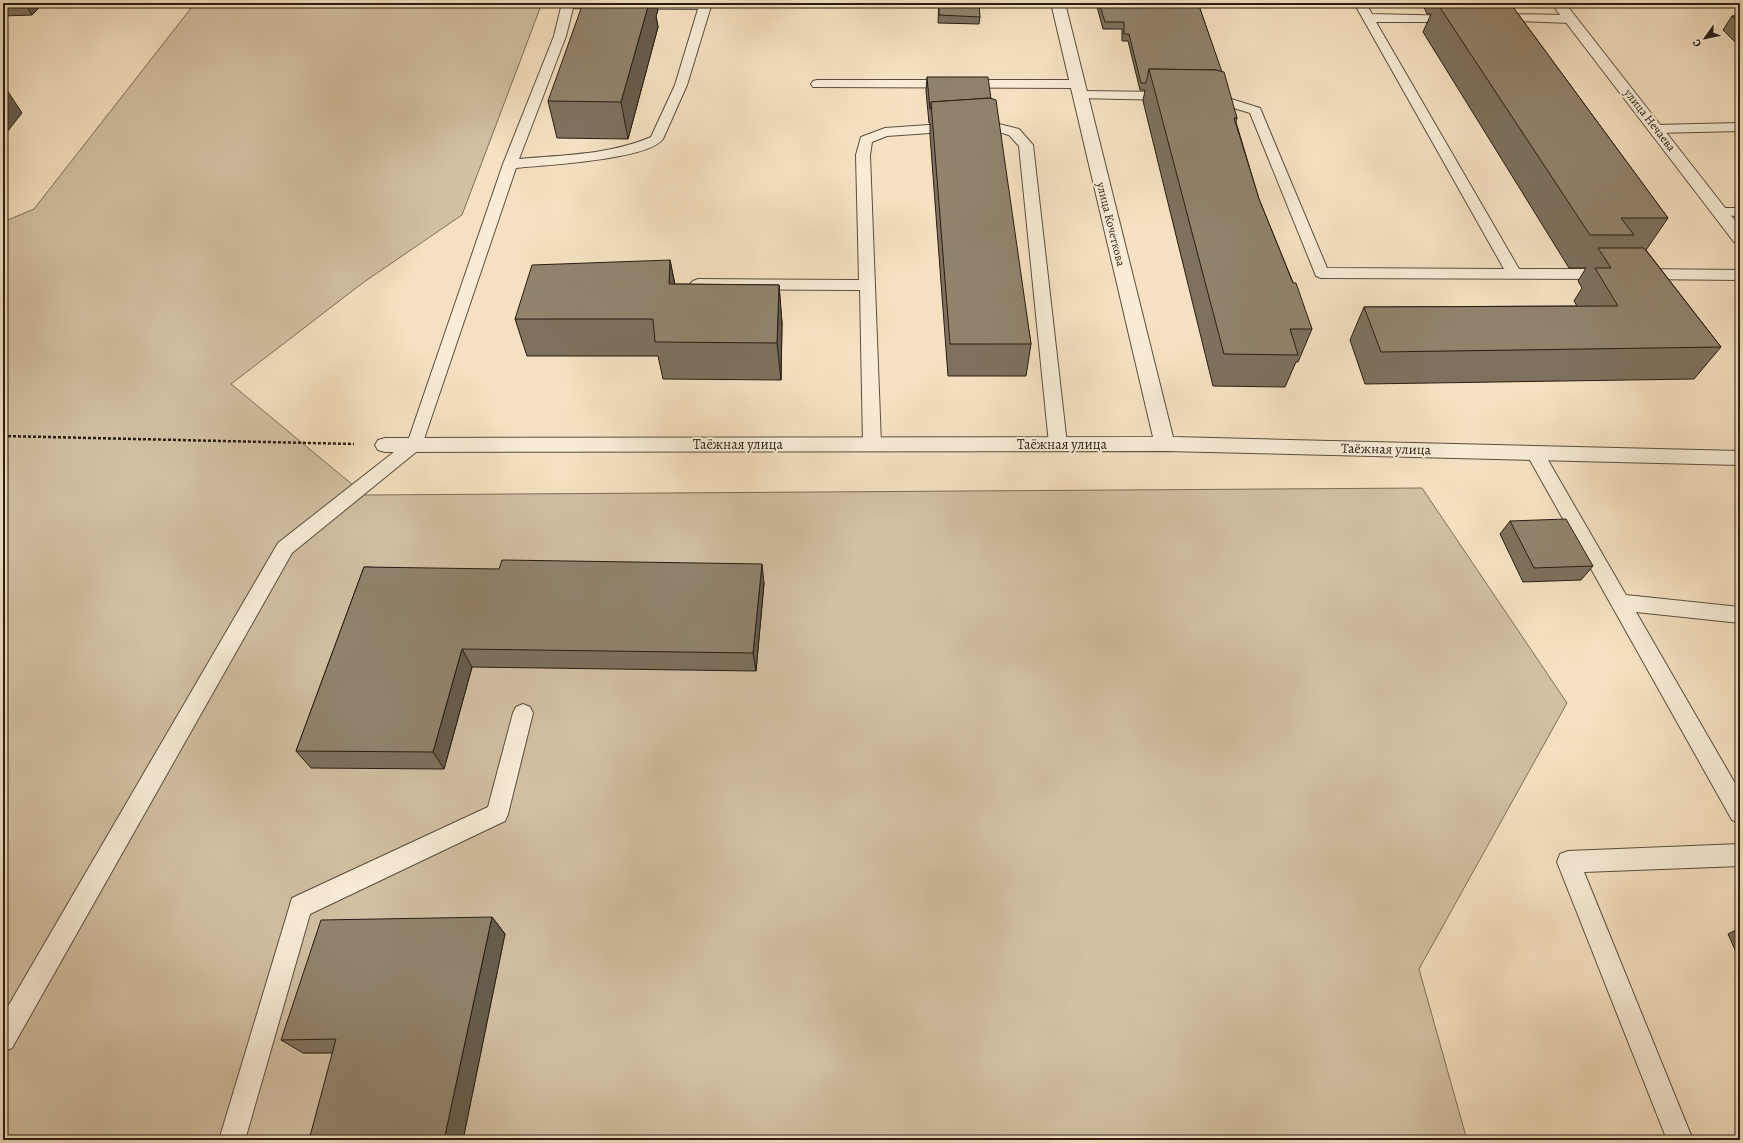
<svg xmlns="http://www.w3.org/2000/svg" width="1743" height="1143" font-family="Alegreya,serif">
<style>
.green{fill:#d2c0a3;stroke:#7c6e5b}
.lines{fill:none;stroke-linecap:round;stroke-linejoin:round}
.service-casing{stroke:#5a4e3e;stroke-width:2}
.minor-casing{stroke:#5a4e3e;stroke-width:2}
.path{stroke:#271d13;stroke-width:2.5;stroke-dasharray:3 2;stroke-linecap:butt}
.service{fill:#f8ecd7;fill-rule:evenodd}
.minor{fill:#f8ecd7;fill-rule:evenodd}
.wall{fill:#7e715e;stroke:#271d13}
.shaded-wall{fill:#665c4c;stroke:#271d13}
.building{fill:#92836d;stroke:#271d13}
.labels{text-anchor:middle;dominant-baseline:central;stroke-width:4;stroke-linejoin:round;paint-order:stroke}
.far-street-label{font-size:12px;fill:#271d13;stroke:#f8ecd7}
.street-label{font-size:14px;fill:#271d13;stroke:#f8ecd7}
</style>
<rect width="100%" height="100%" fill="#f5e1c1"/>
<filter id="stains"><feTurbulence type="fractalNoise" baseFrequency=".005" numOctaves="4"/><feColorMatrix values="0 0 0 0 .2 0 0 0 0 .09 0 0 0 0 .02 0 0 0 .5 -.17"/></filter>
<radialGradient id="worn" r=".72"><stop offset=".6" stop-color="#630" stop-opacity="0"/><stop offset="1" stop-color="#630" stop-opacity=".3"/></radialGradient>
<path class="green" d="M195 3H542L462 215 364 282 231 384 365 495 1422 488 1567 703 1419 969 1467 1140H463L505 934 304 1053 356 1052 334 1140H3V222L34 209Z"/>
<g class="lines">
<g class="service-casing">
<g id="service">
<path d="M562 3H712L687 85 663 139C648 160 543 165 516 168L421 448 292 553 12 1048 3 1052V1015L278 543 408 441 503 164 554 36ZM573 8 698 9 675 85 651 137C609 155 563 155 519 159L566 36Z"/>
<path d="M1354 3H1366L1372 14 1458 16 1460 18 1458 20 1454 22H1376L1519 269H1609L1614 271 1617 274 1614 277 1609 279 1321 278 1316 276 1250 113 1204 99 1202 96 1204 93H1212L1260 108 1327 268 1504 269Z"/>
<path d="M1497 14 1571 15 1575 17 1577 19 1575 21 1571 23 1493 20 1491 18 1493 16Z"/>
<path d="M817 80H1077L1081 81 1083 84 1081 87 1077 88 813 87 811 84 813 81Z"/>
<path d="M1080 91 1169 92 1173 93 1175 96 1173 99 1169 100 1076 98 1074 95 1076 92Z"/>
<path d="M987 121 1019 129 1033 145 1067 444 1064 448 1058 450 1052 448 1049 444 1019 146 1009 135 987 129 887 136 872 142 870 155 881 444 878 448 872 450 866 448 863 444 860 290 698 289 693 287 690 284 693 281 698 279 859 280 856 155 861 137 885 128Z"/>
<path d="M1740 123V131L1656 133 1651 132 1649 129 1651 126 1656 125Z"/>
<path d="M1721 208H1740V216L1716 215 1714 212 1716 209Z"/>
<path d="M1639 269 1740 270V280L1639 279 1634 277 1631 274 1634 271Z"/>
<path d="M1535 447 1541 448 1626 595 1740 607V623L1636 612 1740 792V823L1732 820 1526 453 1529 448Z"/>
<path d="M523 704 530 707 533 713 508 814 505 821 310 914 245 1140H219L292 898 488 807 513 713 516 707Z"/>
<path d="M1740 844V866L1584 872 1693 1140H1667L1557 862 1560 854 1568 851Z"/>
</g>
</g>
<g class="minor-casing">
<g id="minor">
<path d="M1051 3H1065L1173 437 1740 451V465L1165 451 385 452 378 450 375 445 378 440 385 438 1153 437Z"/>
<path d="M1551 3H1565L1740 227V243L1734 242Z"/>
</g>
</g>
<path class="path" d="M3 436 354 444"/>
<use href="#service" class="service"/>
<use href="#minor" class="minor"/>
</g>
<g class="wall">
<path d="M3 3H43L32 15 3 16Z"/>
<path d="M939 3 980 17 979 24 938 23Z"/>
<path d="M1096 3H1198L1237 118 1236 122 1259 199 1312 329 1298 362H1296L1285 387 1213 386 1143 101 1145 90H1140L1128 41H1122V29H1103Z"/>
<path d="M1422 3H1510L1668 218 1646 250 1721 347 1694 379 1365 384 1350 340 1364 307 1577 306 1574 301 1582 288 1578 281 1586 268H1569L1423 32 1431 14H1427Z"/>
<path d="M658 10 656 16 658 27 628 139 557 138 548 101Z"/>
<path d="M1732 16H1740V47L1723 30Z"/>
<path d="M927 77 991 99 1031 344 1026 376H948L930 135V123H929L926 91Z"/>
<path d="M670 260 675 284 779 285 782 323 781 380 663 379 658 356H527L515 319Z"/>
<path d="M1510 521 1593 566 1581 580 1523 582 1500 534Z"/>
<path d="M364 567 764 583 756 671 472 667 444 769 311 768 296 751Z"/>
<path d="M492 917 505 934 333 1053H303L281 1040Z"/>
<path d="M1740 928V961L1728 934Z"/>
</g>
<g class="shaded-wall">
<path d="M25 3H43L32 15Z"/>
<path d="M649 3H656L658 10 656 16 658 27 628 139 621 102Z"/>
<path d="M3 84 22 113 3 137Z"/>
<path d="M670 260 677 297 669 284Z"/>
<path d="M779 285 782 323 781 380 777 343Z"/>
<path d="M762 564 764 583 756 671 753 653Z"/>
<path d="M462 649 472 667 444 769 433 752Z"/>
<path d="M492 917 505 934 463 1140H444Z"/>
</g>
<g class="building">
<path d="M583 3H649L621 102 548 101Z"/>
<path d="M939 3H979L980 17 939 15Z"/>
<path d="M1099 3H1198L1222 72 1216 70 1149 69 1146 83H1141L1129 34H1124V22H1105Z"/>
<path d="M1437 3H1510L1668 218H1621L1634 235H1590Z"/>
<path d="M1732 16H1740V24Z"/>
<path d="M1149 69 1216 70 1224 72 1237 118H1234L1259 199 1293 283H1296L1312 329H1290L1298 355 1224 354Z"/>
<path d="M927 77H988L991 99 990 98 931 102V109H930Z"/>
<path d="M990 98 996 100 1031 344H950L931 102Z"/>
<path d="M1598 248H1644L1721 347 1381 352 1364 307 1618 306 1595 268H1611Z"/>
<path d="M670 260 669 284 779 285 777 343 655 342 653 319H515L532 265Z"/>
<path d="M1566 519 1593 566 1534 568 1510 521Z"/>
<path d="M502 560 762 564 753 653 462 649 433 752 296 751 364 567 499 569Z"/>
<path d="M492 917 444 1140H309L336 1039 281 1040 321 920Z"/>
</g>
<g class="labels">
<g class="far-street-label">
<text transform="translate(1650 120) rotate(52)">улица Нечаева</text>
<text transform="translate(1111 224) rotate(76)">улица Кочеткова</text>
</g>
<g class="street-label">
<text x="738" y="444">Таёжная улица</text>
<text x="1062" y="444">Таёжная улица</text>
<text transform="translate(1386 449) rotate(1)">Таёжная улица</text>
</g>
</g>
<rect width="1743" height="1143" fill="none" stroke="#f5e1c1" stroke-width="16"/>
<rect x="4" y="4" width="1735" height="1135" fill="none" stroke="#271d13" stroke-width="2"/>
<rect x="8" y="8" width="1727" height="1127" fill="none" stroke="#271d13"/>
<g transform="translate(1705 38) rotate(237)" stroke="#f8ecd7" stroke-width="3" paint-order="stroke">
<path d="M0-3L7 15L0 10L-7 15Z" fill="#271d13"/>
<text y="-6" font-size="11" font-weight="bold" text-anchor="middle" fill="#271d13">С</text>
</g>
<rect width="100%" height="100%" filter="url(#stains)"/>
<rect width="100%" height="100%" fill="url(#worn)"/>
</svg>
